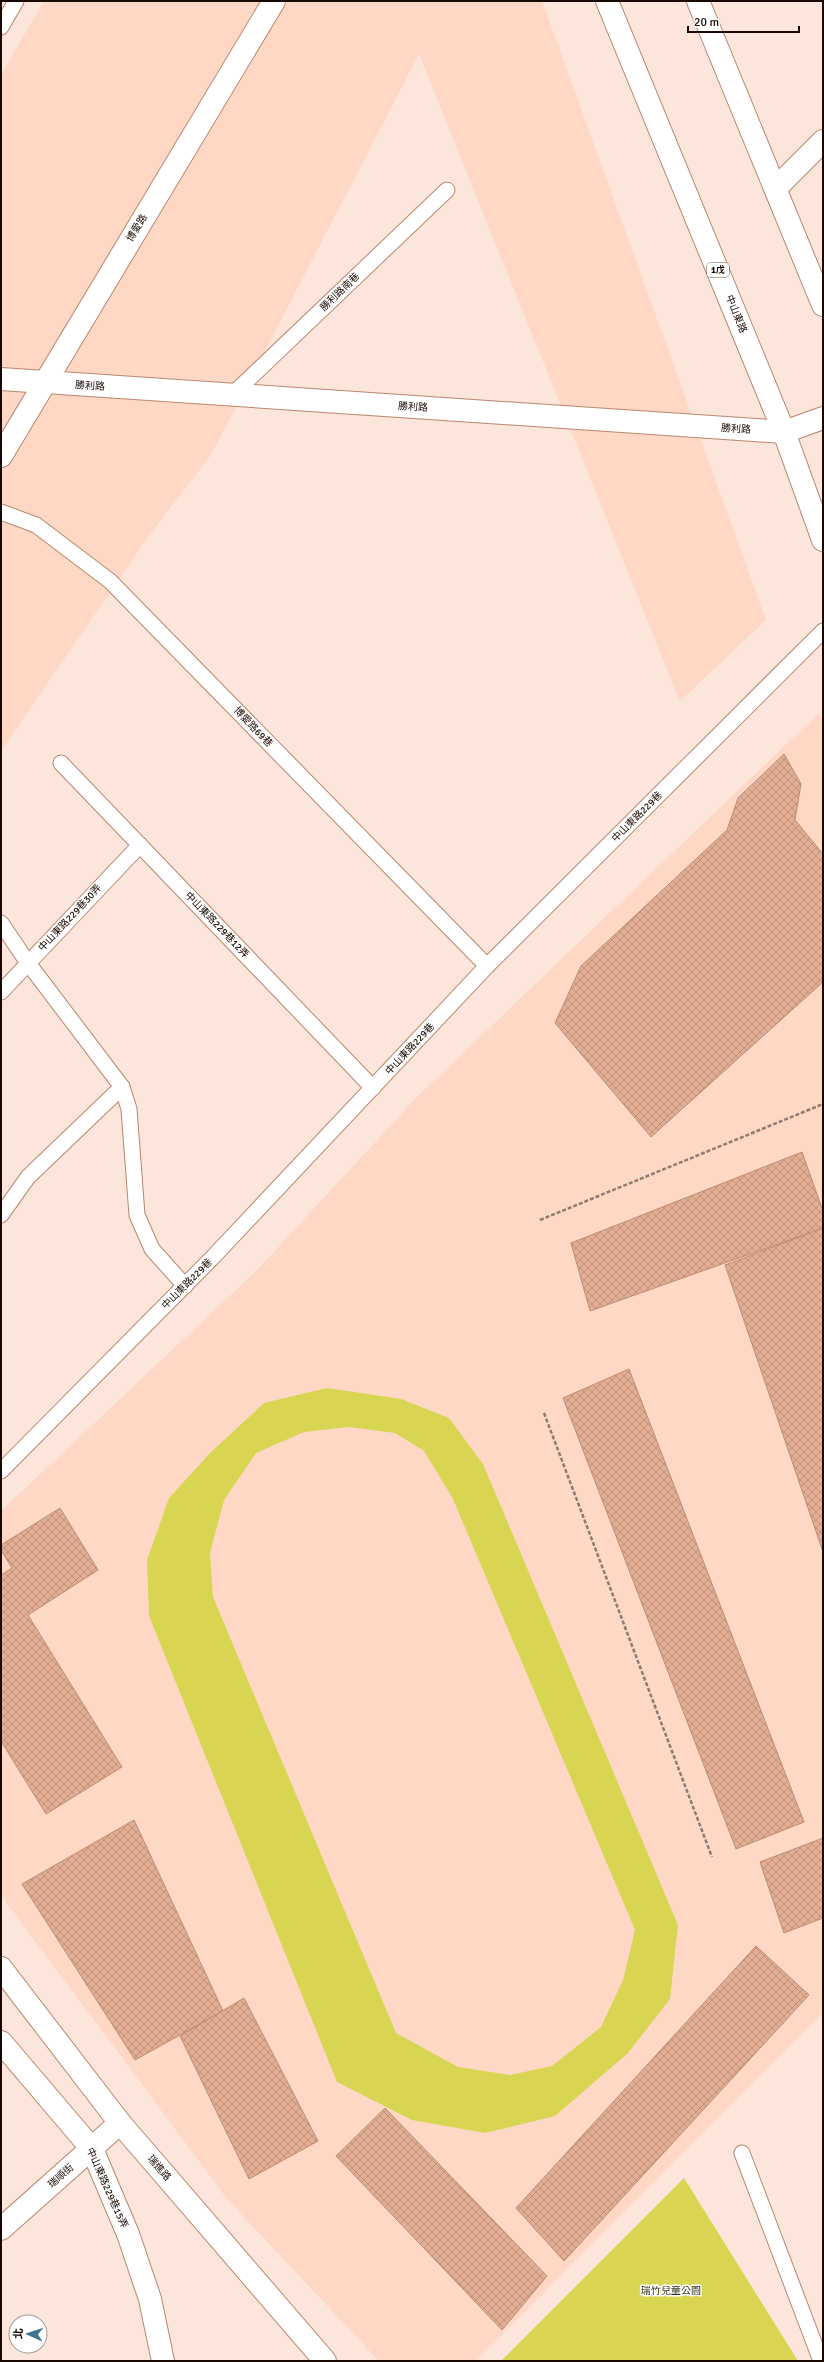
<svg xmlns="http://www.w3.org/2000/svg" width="824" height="2362" font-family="Signika,'Noto Sans TC',sans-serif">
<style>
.built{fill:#fed8c5}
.park{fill:#d8d553;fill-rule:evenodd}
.building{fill:url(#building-cross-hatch);stroke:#bf8c72}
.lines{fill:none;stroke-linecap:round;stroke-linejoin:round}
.service-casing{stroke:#ba876e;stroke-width:17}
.minor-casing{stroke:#ba876e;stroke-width:24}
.primary-casing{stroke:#ba876e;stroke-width:24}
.path{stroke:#8f7b73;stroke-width:2.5;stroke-dasharray:4 2;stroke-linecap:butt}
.service{stroke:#fff;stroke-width:15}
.minor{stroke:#fff;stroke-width:22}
.primary{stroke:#fff;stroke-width:22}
.labels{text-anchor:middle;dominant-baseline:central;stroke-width:3;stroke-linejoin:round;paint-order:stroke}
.shield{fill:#fff;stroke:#5e524e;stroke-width:1}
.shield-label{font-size:9px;font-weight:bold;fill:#190802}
.street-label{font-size:10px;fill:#190802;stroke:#fff}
.park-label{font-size:10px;fill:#383821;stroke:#fff}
</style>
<defs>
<pattern id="building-cross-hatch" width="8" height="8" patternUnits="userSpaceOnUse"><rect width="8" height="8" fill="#e2ad93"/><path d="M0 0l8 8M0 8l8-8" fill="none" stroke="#c1937d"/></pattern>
</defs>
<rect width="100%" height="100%" fill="#fce5da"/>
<g class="built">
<path d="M44 1H542L766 620 680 701 419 54 211 455 148 537 1 751V75Z"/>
<path d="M819 713 823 724V2013L476 2361H379L227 2199 1 1895V1511L258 1269 416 1098Z"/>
</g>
<g class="park">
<path d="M327 1388 401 1399 449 1418 483 1464 678 1925 670 1999 628 2053 555 2116 485 2133 412 2120 337 2082 149 1616 147 1560 169 1498 211 1452 264 1403ZM349 1427 395 1433 424 1451 453 1499 635 1930 623 1980 601 2027 552 2066 510 2075 458 2067 396 2033 213 1597 210 1553 224 1500 256 1453 304 1432Z"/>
<path d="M684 2178 798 2361H501Z"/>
</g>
<g class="building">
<path d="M784 754 801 784 795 820 823 854V982L651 1137 555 1023 581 966 727 830 738 798Z"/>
<path d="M802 1152 823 1211V1228L590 1311 571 1243Z"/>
<path d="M823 1228V1552L725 1265Z"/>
<path d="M629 1369 804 1822 736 1849 563 1398Z"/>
<path d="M60 1508 98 1570 28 1615 122 1767 46 1814 1 1741V1575L12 1568 1 1550V1545Z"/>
<path d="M134 1820 223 2011 135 2060 22 1884Z"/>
<path d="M823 1838V1918L784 1933 760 1862Z"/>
<path d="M756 1946 809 1995 564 2261 516 2208Z"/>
<path d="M244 1998 318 2141 249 2179 180 2036Z"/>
<path d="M385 2108 547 2276 502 2330 336 2156Z"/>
</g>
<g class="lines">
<g class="service-casing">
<g id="service">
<path d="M1 27 16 1"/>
<path d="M232 395 447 190"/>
<path d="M1 512 36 525 110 581 487 966"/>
<path d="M61 763 373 1088"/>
<path d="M1 923 28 963 122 1087 129 1109 137 1215 152 1249 185 1286"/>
<path d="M1 992 140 845"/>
<path d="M1 1215 28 1177 122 1087"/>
<path d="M1 1471 214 1256 487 966 823 631"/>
<path d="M742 2153 821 2361"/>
</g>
</g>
<g class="minor-casing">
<g id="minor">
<path d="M776 188 823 141"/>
<path d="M1 379 784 432 823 418"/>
<path d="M1 456 274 1"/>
<path d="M1 1968 120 2123 325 2361"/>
<path d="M1 2042 92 2149 128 2234 150 2299 163 2361"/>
<path d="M1 2229 120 2123"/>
</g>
</g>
<g class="primary-casing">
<g id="primary">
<path d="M607 1 784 432 823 540"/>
<path d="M698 1 823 305"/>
</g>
</g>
<g class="path">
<path d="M540 1220 823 1104"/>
<path d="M544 1413 712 1857"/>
</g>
<use href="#service" class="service"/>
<use href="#minor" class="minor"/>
<use href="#primary" class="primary"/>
</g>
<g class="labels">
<rect class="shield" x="707" y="263" width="22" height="14" rx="3"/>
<g class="shield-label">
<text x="718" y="270">1戊</text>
</g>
<g class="street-label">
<text transform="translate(137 228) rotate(-59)">博愛路</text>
<text transform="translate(340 292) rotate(-44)">勝利路南巷</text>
<text transform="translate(736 314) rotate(68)">中山東路</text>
<text transform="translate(90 386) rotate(4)">勝利路</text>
<text transform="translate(413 407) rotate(4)">勝利路</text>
<text transform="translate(736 429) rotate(4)">勝利路</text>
<text transform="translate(253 727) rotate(46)">博愛路69巷</text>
<text transform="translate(637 817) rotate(-45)">中山東路229巷</text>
<text transform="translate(70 918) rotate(-47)">中山東路229巷30弄</text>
<text transform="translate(217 925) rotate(46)">中山東路229巷12弄</text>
<text transform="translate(410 1049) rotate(-47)">中山東路229巷</text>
<text transform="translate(187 1284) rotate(-45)">中山東路229巷</text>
<text transform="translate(159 2168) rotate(49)">瑞進路</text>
<text transform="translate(61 2176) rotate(-42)">瑞順街</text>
<text transform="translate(107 2188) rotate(66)">中山東路229巷15弄</text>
</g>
<g class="park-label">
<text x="671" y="2291">瑞竹兒童公園</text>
</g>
</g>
<rect width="824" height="2362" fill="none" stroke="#190802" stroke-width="4"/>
<g transform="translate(28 2334) rotate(273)"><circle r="19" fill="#ffffff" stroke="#a39c9a"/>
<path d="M0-3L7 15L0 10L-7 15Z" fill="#3c768f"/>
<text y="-6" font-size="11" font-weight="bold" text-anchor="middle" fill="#190802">北</text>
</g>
<path d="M688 26v6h111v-6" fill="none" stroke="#190802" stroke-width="2"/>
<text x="694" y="26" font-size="12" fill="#190802" stroke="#ffffff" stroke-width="3" paint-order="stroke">20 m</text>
</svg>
